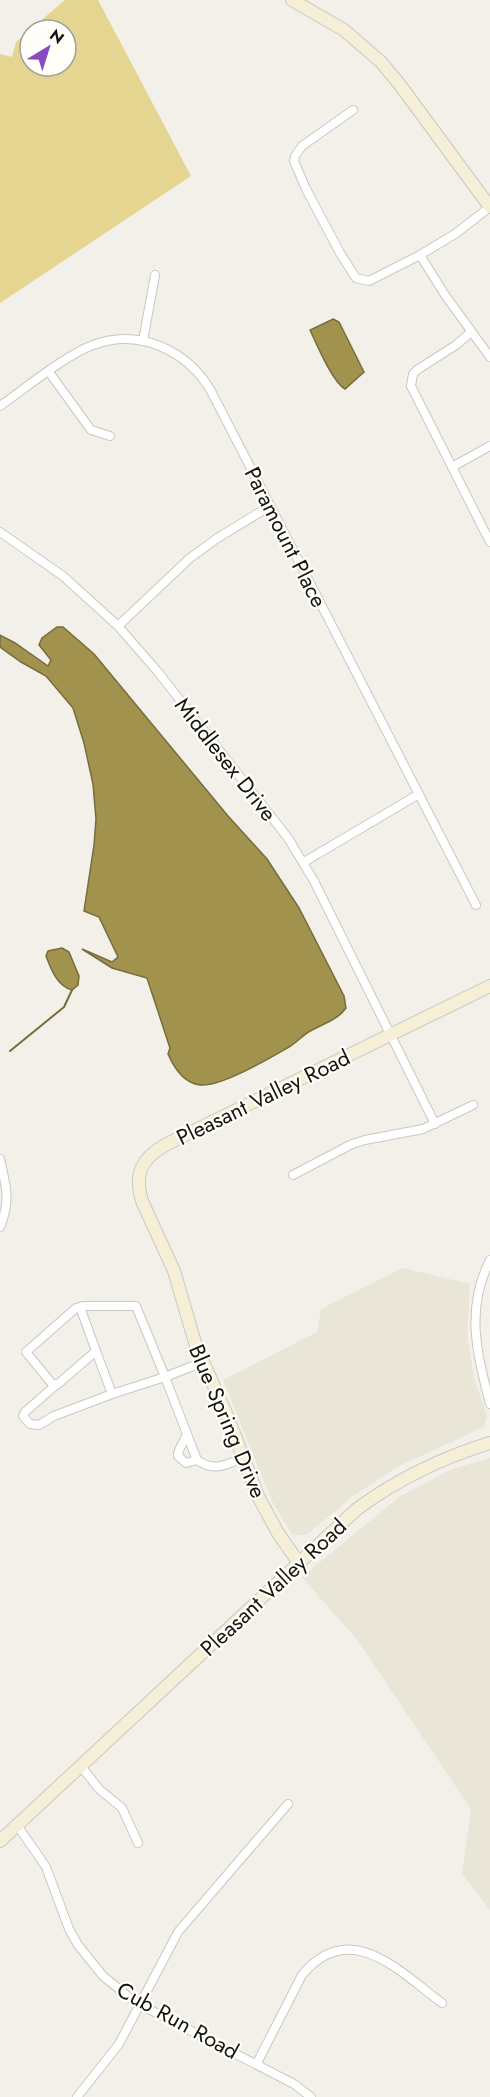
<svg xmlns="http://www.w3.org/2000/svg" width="490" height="2097" font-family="Jost,sans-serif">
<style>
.built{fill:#e9e6d8}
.green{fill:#e4d591}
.water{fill:#a1924d;stroke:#776c3b;stroke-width:1.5}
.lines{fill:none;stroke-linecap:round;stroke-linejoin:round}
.stream{stroke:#776c3b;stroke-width:2}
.street-casing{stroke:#c9c8c1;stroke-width:10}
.secondary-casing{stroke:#c9c8c1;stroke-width:14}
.street{stroke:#fff;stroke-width:8}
.secondary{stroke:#f4efd6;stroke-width:12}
.labels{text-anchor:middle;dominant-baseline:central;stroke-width:4.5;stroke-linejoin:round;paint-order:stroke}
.street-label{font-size:22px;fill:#141411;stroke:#fffef8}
</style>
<rect width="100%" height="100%" fill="#f2f0e9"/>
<g class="built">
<path d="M403 1268 470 1284 467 1334 474 1378 487 1416 484 1427 399 1466 353 1496 307 1535H292L272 1501 223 1380 317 1332 321 1309Z"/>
<path d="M490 1458V1910L462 1874 471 1809 358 1641 302 1577 399 1497 452 1469Z"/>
</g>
<path class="green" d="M65 0H98L191 176 0 303V54L12 57 16 42 30 30V66H66V30H30Z"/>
<g class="water">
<path d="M333 319 339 322 364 372 345 389C332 381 317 345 310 330Z"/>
<path d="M57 627H63L94 654 228 816 267 859 299 908 344 996 346 1008C337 1021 321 1024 307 1033 301 1037 296 1043 289 1047 270 1058 221 1087 200 1085 184 1083 174 1068 168 1054L170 1048 147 978 112 968 82 949 112 962 118 957 99 917 84 911 94 845 96 819 93 784 84 743 73 708 46 676 21 662 0 647V635L15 643 48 666 51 660 39 645 42 638Z"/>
<path d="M62 948 69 952 79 976 78 985 72 990C57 986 51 969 46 956L48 951Z"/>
</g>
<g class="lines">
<path class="stream" d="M10 1051 64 1007 72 990"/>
<g class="street-casing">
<g id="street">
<path d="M353 110 302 146 295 156 294 161 306 189 340 253 356 278 369 281 420 255 455 234 490 207"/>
<path d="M420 255 445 295 490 357"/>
<path d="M471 332 456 345 417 370 413 374 411 386 490 542"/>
<path d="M143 341 155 275"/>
<path d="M49 372 91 430 110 436"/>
<path d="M0 406C26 388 64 356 93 345 139 328 187 350 211 391L476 905"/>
<path d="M452 467 490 446"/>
<path d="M0 532 63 576 118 626 158 672 288 838 314 881 435 1124"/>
<path d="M118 626 190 558 216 539 270 506"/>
<path d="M304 862 419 794"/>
<path d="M0 1159C6 1186 11 1201 0 1227"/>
<path d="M293 1175 352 1144 365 1140 423 1129 473 1105"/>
<path d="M490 1260C465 1310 477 1353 490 1404"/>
<path d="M80 1307 96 1351 58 1384 53 1385 26 1352 76 1308 83 1306H136L165 1377 203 1362"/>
<path d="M96 1351 112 1394 165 1377 197 1460C214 1472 226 1465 243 1458"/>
<path d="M57 1384 25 1412 23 1416 30 1424 39 1425 54 1416 112 1394"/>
<path d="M187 1434C185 1442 177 1449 178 1456L186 1463 197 1460"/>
<path d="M81 1766 99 1789 122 1808 138 1843"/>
<path d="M17 1825 46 1867 69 1929 78 1945 103 1976 135 2002 294 2084 311 2097"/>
<path d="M257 2063 302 1975C350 1917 400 1972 442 2003"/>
<path d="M77 2097 119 2044 178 1932 288 1804"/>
</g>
</g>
<g class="secondary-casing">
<g id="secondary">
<path d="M292 0 344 30 381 62 400 85 490 207"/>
<path d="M299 1563 278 1533 258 1496 227 1415 196 1346 174 1271 142 1201C134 1174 141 1159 165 1145L490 986"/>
<path d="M0 1841 357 1509C398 1479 441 1458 490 1443"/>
</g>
</g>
<use href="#street" class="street"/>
<use href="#secondary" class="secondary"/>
</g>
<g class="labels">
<g class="street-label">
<text transform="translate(286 537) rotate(63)">Paramount Place</text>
<text transform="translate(226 759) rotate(52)">Middlesex Drive</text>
<text transform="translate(263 1097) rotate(-26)">Pleasant Valley Road</text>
<text transform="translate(228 1421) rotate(67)">Blue Spring Drive</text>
<text transform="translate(273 1587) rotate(-43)">Pleasant Valley Road</text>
<text transform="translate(178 2020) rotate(29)">Cub Run Road</text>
</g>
</g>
<g transform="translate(48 48) rotate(38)"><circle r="28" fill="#fffef8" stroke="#a1a09c" stroke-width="1.5"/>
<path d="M0-4.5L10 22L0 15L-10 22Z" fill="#8a4abf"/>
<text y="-9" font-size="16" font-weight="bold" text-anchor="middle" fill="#141411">N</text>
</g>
</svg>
